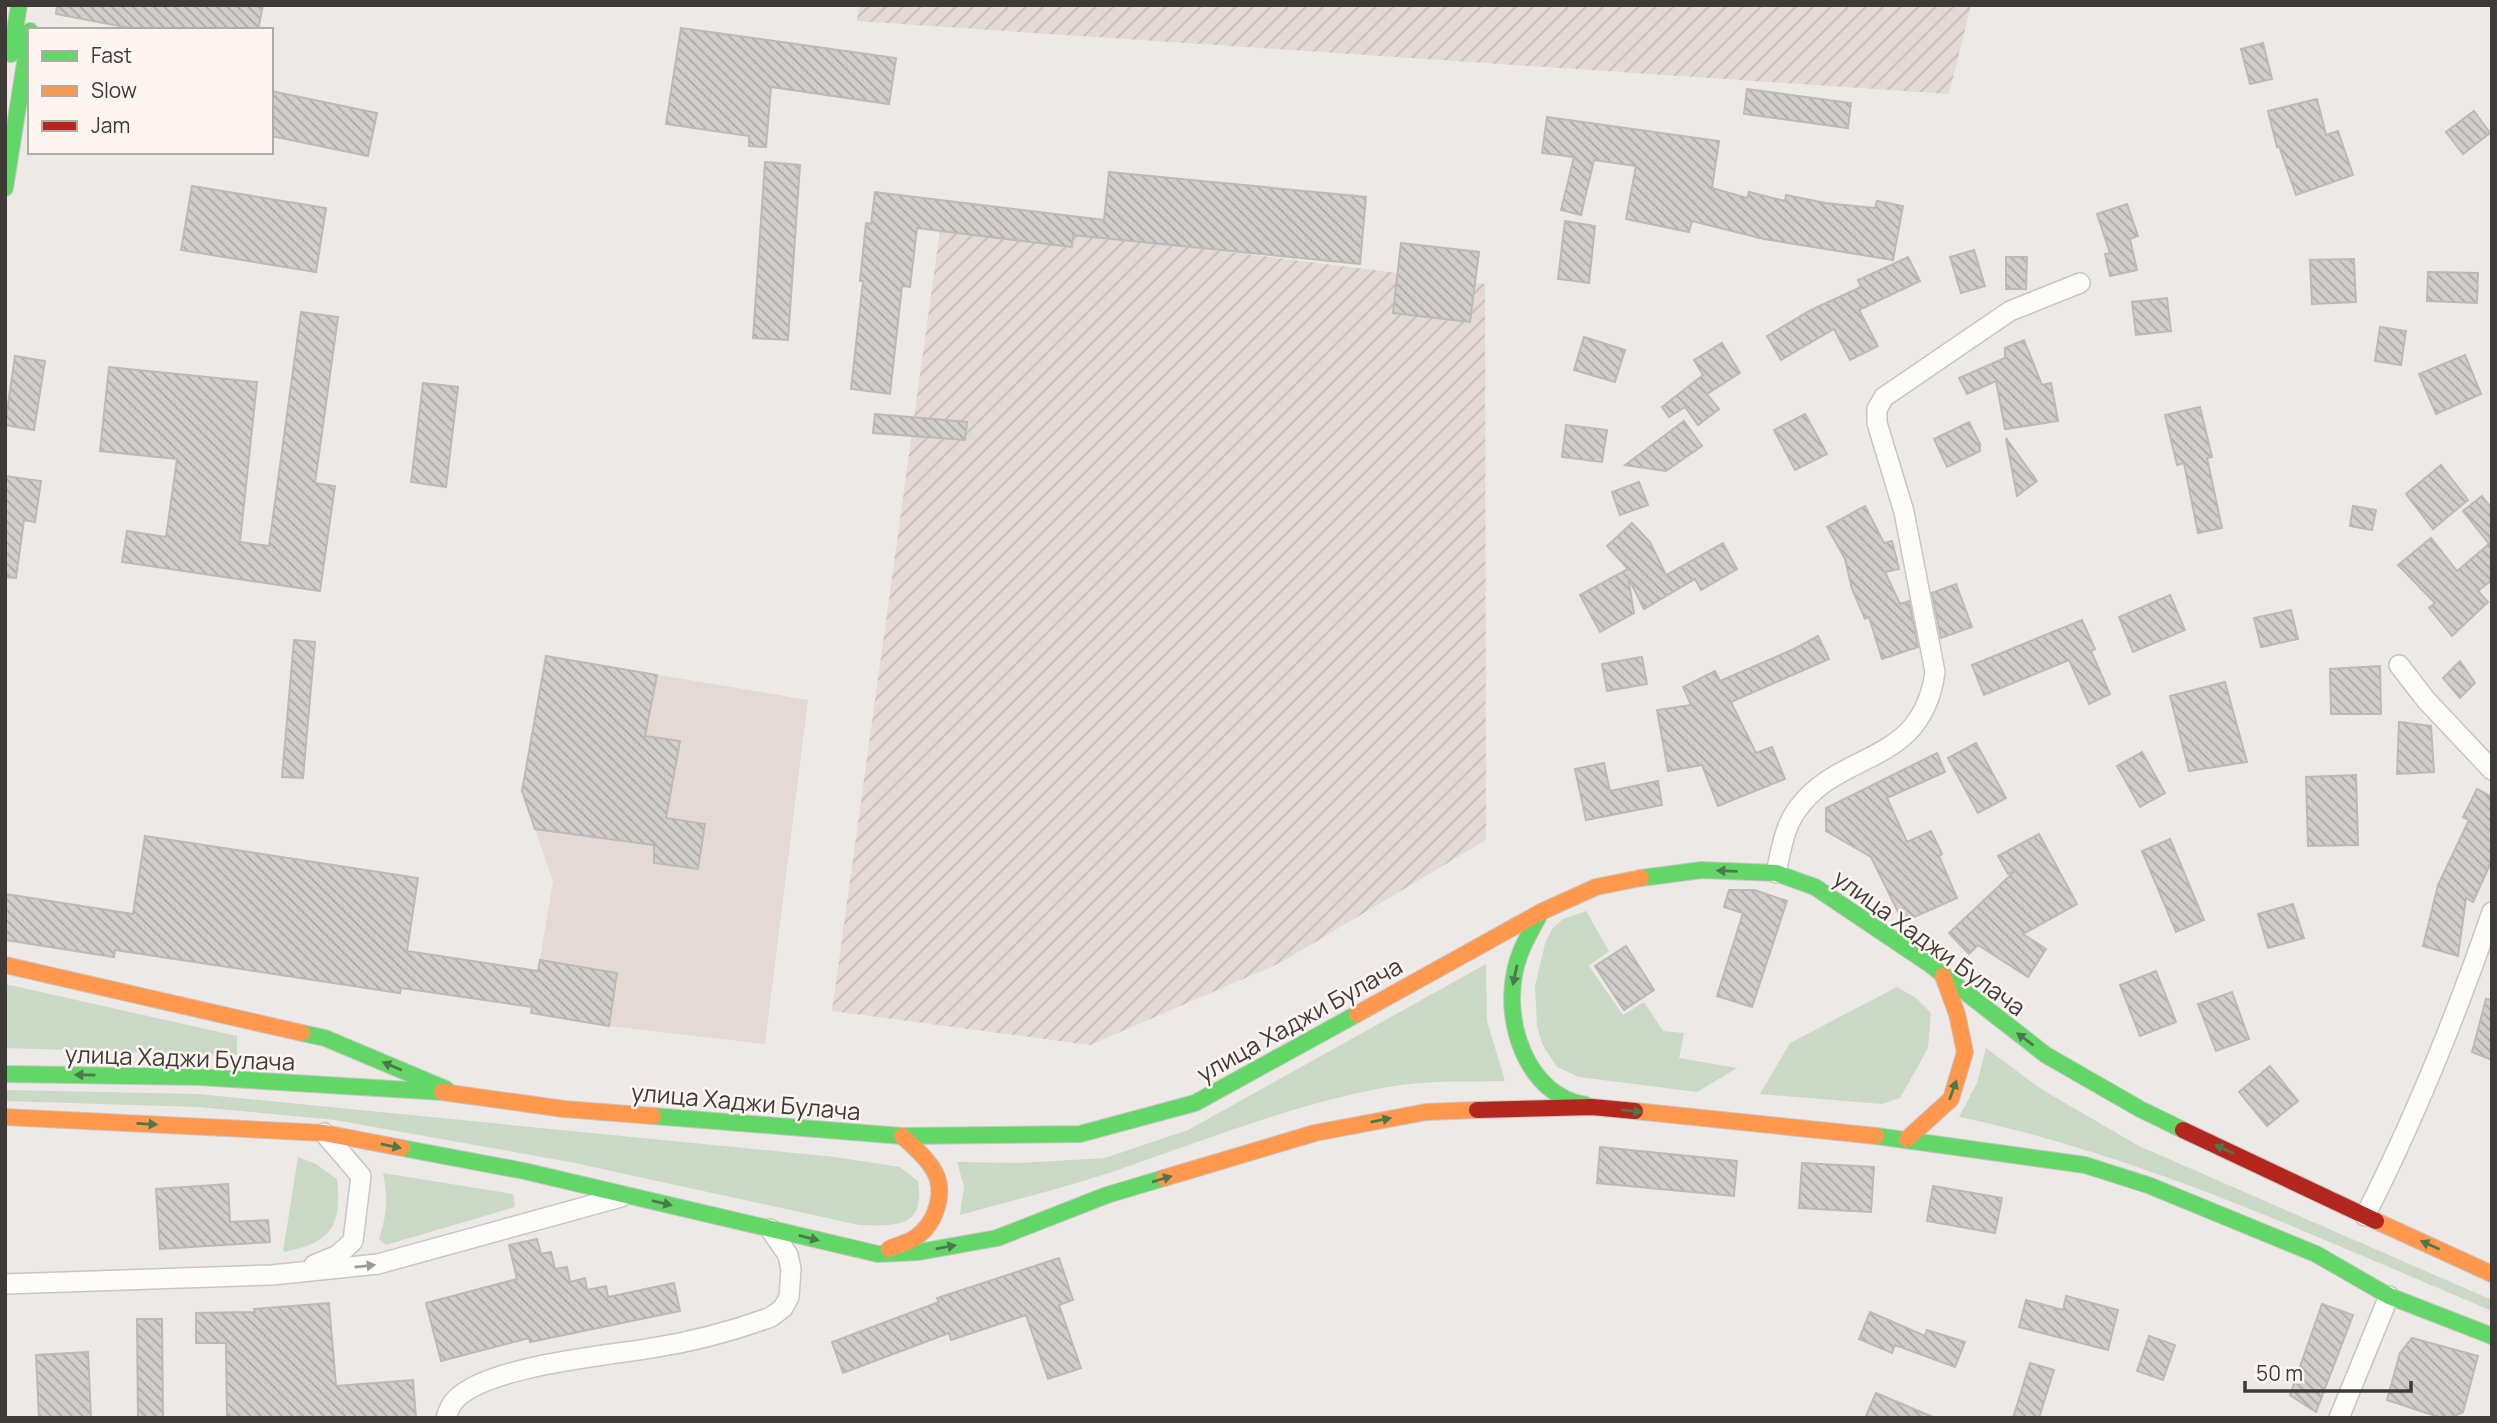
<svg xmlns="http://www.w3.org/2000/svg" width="2497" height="1423" font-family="Manrope,sans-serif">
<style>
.built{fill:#e4d9d4}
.industrial{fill:url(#industrial-furrows)}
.grass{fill:#c9d9c5}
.building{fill:url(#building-back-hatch);stroke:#bcb9b7;stroke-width:2}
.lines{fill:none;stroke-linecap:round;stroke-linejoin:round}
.street-casing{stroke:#c9c5c4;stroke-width:22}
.fast-casing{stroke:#c9c5c4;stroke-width:18}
.slow-casing{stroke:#c9c5c4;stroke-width:18}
.jam-casing{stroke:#c9c5c4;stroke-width:18}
.street{stroke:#fcfcfb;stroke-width:19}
.fast{stroke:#63d668;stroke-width:16}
.slow{stroke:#ff974d;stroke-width:16}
.jam{stroke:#b3261e;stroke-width:16}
.oneway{fill:#4c784b}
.oneway2{fill:#9c9b9a}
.labels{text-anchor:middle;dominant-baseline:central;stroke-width:5;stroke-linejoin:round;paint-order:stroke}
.street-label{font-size:24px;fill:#3d3a38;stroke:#fef5f1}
</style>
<defs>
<pattern id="industrial-furrows" width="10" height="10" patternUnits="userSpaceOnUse" patternTransform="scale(1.75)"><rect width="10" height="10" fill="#e4d9d4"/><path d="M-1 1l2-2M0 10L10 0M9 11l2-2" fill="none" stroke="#c4bbb7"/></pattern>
<pattern id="building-back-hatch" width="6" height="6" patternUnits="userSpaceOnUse" patternTransform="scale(1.75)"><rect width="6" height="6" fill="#d2cecc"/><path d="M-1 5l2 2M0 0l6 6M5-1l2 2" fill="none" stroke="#aca8a7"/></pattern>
</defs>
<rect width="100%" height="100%" fill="#ede9e7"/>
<path class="built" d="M546 656 808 700 765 1044 609 1026 531 1013 553 881 522 791Z"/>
<g class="industrial">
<path d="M859 5H1971L1949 94 857 21Z"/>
<path d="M942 216 1485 284 1486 840 1280 963 1090 1045 832 1011Z"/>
</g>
<g class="grass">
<path d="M1586 911 1609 951 1589 966 1623 1015 1644 1002 1663 1031 1684 1033 1679 1058 1737 1068 1697 1092 1579 1077 1557 1067 1542 1044 1537 1026 1535 986 1545 944 1552 929 1563 919Z"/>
<path d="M1486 964 1487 1021 1505 1081C1466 1082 1427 1080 1388 1087 1292 1104 1201 1142 1109 1173 1060 1189 1010 1201 960 1215L964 1186 957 1162 1020 1163 1105 1158 1188 1130Z"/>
<path d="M5 984 237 1036V1055L5 1048Z"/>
<path d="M1897 987 1916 998 1931 1013 1928 1048 1900 1098 1882 1104 1760 1094 1790 1043Z"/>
<path d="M1986 1048 2041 1089 2139 1146 2492 1300V1311C2318 1238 2145 1156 1959 1117L1977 1083Z"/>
<path d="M5 1090 198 1094 835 1157 900 1167 918 1181C926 1229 895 1226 859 1225L570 1162 335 1120 198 1107 5 1101Z"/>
<path d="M298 1157 316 1164 337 1179C342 1227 331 1243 283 1252Z"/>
<path d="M383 1173 513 1194 515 1207 386 1245 379 1239C387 1215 388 1197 383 1173Z"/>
</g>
<g class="building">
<path d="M57 5H263L258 30H140L56 14Z"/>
<path d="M681 28 896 58 889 104 771 87 766 147 749 146V136L666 124Z"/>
<path d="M2263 43 2272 79 2250 84 2241 49Z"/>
<path d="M1747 89 1851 103 1848 128 1744 114Z"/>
<path d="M271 91 377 113 368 156 271 136Z"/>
<path d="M2317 99 2326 135 2338 131 2353 175 2296 195 2279 146 2277 147 2268 111Z"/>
<path d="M2474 111 2490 133 2463 154 2446 132Z"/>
<path d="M1547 117 1719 141 1712 188 1747 198 1749 192 1785 201 1786 195 1825 203 1875 208 1877 201 1903 206 1893 260 1764 239 1692 221 1689 232 1626 219 1636 166 1594 160 1581 215 1561 210 1574 157 1542 153Z"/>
<path d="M765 162 800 165 788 340 753 338Z"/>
<path d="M1109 172 1366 197 1360 264 1073 235 1072 247 917 228 910 287 902 286 890 394 851 389 863 281H860L866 223 871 224 875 192 1104 220Z"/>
<path d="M192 186 326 208 316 272 181 250Z"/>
<path d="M2127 204 2138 236 2130 239 2137 270 2110 276 2105 254 2110 253 2097 214Z"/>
<path d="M1565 221 1595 226 1589 283 1558 279Z"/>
<path d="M1401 243 1479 252 1470 322 1393 313Z"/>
<path d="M1974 250 1985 286 1961 293 1950 257Z"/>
<path d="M1908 257 1920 281 1859 310 1878 346 1850 360 1834 329 1781 360 1767 336 1811 310 1861 287 1858 280Z"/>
<path d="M2006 257H2027L2026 289H2006Z"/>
<path d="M2354 259 2356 302 2312 304 2310 260Z"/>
<path d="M2428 272 2478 273 2477 303 2427 301Z"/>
<path d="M2167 298 2171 331 2136 335 2132 302Z"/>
<path d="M301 312 338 317 315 483 335 486 320 591 122 562 127 531 166 537 177 459 100 451 109 367 257 382 240 542 269 546Z"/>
<path d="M2380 327 2406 331 2401 365 2375 361Z"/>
<path d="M1584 337 1625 350 1615 382 1574 370Z"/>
<path d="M2024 340 2042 385 2051 383 2058 421 2005 429 1996 381 1967 394 1959 378 2005 358V348Z"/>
<path d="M1722 343 1740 373 1707 394 1719 409 1698 425 1685 407 1669 417 1662 407 1703 375 1694 360Z"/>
<path d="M2465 355 2481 394 2436 414 2419 374Z"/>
<path d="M15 356 45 361 34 430 5 425Z"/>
<path d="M423 383 458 387 446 487 411 482Z"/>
<path d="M2200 407 2212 457 2207 458 2222 528 2198 533 2184 463 2177 465 2165 415Z"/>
<path d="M875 414 967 422 965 440 873 433Z"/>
<path d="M1805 414 1827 454 1795 470 1774 430Z"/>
<path d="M1684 421 1702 446 1666 471 1625 465Z"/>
<path d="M1969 422 1980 444V451L1947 467 1934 439Z"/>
<path d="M1566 425 1607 430 1602 462 1562 457Z"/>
<path d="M2006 438 2037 481 2017 496Z"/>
<path d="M2441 465 2468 500 2433 529 2406 494Z"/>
<path d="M5 476 41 481 35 522 24 520 16 578 5 577Z"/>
<path d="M1639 482 1648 505 1620 515 1612 492Z"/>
<path d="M2482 496 2492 509V580L2478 591 2488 602 2452 636 2429 608 2435 603 2398 565 2431 538 2457 571 2489 544 2463 511Z"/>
<path d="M1865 506 1884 543 1892 541 1899 569 1885 572 1900 604 1909 601 1918 647 1882 659 1869 617 1865 619 1852 589 1845 559 1827 527Z"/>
<path d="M2353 506 2376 510 2372 530 2350 526Z"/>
<path d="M1632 523 1650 542 1666 575 1723 543 1737 569 1701 590 1695 579 1644 609 1628 577 1634 613 1600 632 1580 595 1628 569 1607 546Z"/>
<path d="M1956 584 1972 627 1941 638 1932 593Z"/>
<path d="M2170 595 2185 630 2133 652 2119 617Z"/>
<path d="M2291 610 2298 639 2261 647 2254 618Z"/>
<path d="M2082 620 2095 649 2091 651 2110 694 2089 704 2069 660 1984 695 1972 665Z"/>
<path d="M1818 636 1829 659 1731 702 1756 753 1772 747 1785 779 1718 806 1702 765 1668 771 1657 710 1691 705 1683 687 1715 671 1720 681 1794 649Z"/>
<path d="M294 640 315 642 303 778 282 777Z"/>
<path d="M546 656 657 675 645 736 680 741 666 818 705 824 698 869 654 863V845L535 829 522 791Z"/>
<path d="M1642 657 1647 684 1607 691 1602 664Z"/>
<path d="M2460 661 2475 683 2460 698 2443 678Z"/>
<path d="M2380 666 2381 714H2331L2330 669Z"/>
<path d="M2225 682 2247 762 2189 771 2170 696Z"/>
<path d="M2399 722 2431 726 2434 772 2397 774Z"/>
<path d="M1976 743 2006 798 1978 813 1948 758Z"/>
<path d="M2142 752 2165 793 2140 807 2117 766Z"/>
<path d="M1937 753 1945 772 1887 798 1907 842 1931 831 1942 854 1939 856 1957 898 1903 922 1871 857 1826 831V808Z"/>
<path d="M1604 763 1610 791 1658 781 1662 805 1586 820 1575 769Z"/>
<path d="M2356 775 2358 845 2308 846 2306 777Z"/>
<path d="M2477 789 2492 797V860L2473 902 2466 898 2458 956 2423 946 2438 885 2469 820 2463 817Z"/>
<path d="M2039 834 2077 904 2023 934 2046 949 2028 977 1978 945 1969 954 1949 933 2015 871 2008 874 1998 856Z"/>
<path d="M145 836 418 878 407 951 538 971 540 960 617 973 609 1026 531 1013 532 1007 401 988 400 993 115 950 114 957 5 940V894L133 914Z"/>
<path d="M2170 839 2204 920 2176 932 2142 851Z"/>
<path d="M1729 890H1754L1787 901 1752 1007 1717 996 1743 913 1724 907Z"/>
<path d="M2293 904 2304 938 2268 948 2258 914Z"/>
<path d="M1626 946 1654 990 1624 1010 1595 966Z"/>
<path d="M2156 971 2176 1022 2140 1036 2120 985Z"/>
<path d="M2232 992 2249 1039 2216 1051 2198 1004Z"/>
<path d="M2486 999 2492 1000V1060L2472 1052Z"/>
<path d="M2270 1066 2298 1101 2267 1126 2239 1092Z"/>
<path d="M1600 1147 1737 1161 1734 1196 1597 1183Z"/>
<path d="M1802 1163 1874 1167 1871 1212 1799 1208Z"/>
<path d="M228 1184 230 1222 268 1220 270 1242 160 1249 156 1189Z"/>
<path d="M1933 1186 2002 1198 1995 1233 1927 1221Z"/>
<path d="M537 1239 541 1254 551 1252 555 1269 567 1267 570 1282 585 1278 587 1290 606 1286 608 1297 674 1283 680 1311 530 1342 529 1338 441 1361 426 1303 517 1279 509 1245Z"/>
<path d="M1059 1258 1073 1300 1059 1305 1081 1368 1048 1379 1026 1315 951 1340 949 1333 843 1373 832 1342 939 1302 937 1298Z"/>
<path d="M2066 1296 2118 1310 2108 1350 2019 1327 2026 1300 2063 1310Z"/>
<path d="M329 1303 336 1386 413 1380 416 1418H227L226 1343H196V1313L255 1312 254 1309Z"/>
<path d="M2322 1304 2353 1315 2316 1412 2290 1395Z"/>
<path d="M1870 1312 1925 1336 1927 1330 1965 1342 1955 1367 1895 1345 1892 1353 1859 1339Z"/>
<path d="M137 1319H162L163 1418H138Z"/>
<path d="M2149 1336 2175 1345 2163 1380 2137 1371Z"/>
<path d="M2412 1338 2478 1356 2463 1412 2450 1418H2442L2387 1400 2400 1353Z"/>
<path d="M88 1352 91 1418H39L36 1355Z"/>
<path d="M2030 1363 2054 1370 2039 1418H2013Z"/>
<path d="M1876 1393 1935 1418H1865Z"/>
</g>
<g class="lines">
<g class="street-casing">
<g id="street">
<path d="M2399 665 2426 700 2492 770"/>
<path d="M1776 873C1781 851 1784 826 1799 807 1843 749 1922 766 1935 672L1904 512 1877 423V409L1884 397 2010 311 2080 283"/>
<path d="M2365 1216C2415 1118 2456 1016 2492 912"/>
<path d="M314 1265 338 1255 353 1241 361 1176 324 1133"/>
<path d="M5 1284 272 1275 378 1264 621 1197"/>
<path d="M446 1418C448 1411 451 1404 456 1399 488 1366 605 1356 652 1348 691 1342 733 1331 771 1317L783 1308 789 1297 791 1269 788 1255 770 1229"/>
<path d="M2339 1418 2389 1296"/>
</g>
</g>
<g class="fast-casing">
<g id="fast">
<path d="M11 54 19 5"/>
<path d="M5 188 30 31"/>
<path d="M1641 878 1702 870 1776 873 1815 887 1928 963 2046 1055 2140 1109 2183 1130"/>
<path d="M1541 912C1531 931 1519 950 1515 971 1503 1024 1528 1096 1586 1105"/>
<path d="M302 1033 325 1038 446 1089"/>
<path d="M5 1074 199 1077 442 1092"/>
<path d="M653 1116 902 1136 1080 1134 1195 1103 1357 1014"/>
<path d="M1876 1136 2085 1165 2148 1185 2316 1254 2389 1296 2492 1336"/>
<path d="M402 1148 524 1171 878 1254 919 1252 997 1238 1107 1195 1164 1178"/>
</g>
</g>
<g class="slow-casing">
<g id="slow">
<path d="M5 965 302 1033"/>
<path d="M1357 1014 1541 912 1596 887 1641 878"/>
<path d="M442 1092 564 1109 653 1116"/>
<path d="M1635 1111 1876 1136"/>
<path d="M5 1117 324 1133 402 1148"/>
<path d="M1907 1139 1951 1099 1965 1052 1957 1014 1943 976"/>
<path d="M1164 1178 1315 1133 1426 1112 1477 1110"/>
<path d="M2376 1221 2492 1274"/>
<path d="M889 1249C897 1245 907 1243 915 1238 936 1224 947 1191 933 1169 925 1156 913 1146 902 1136"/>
</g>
</g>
<g class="jam-casing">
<g id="jam">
<path d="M1477 1110 1592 1107 1635 1111"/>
<path d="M2183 1130 2376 1221"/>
</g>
</g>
<use href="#street" class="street"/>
<use href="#fast" class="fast"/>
<use href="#slow" class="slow"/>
<use href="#jam" class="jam"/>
</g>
<defs><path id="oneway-solid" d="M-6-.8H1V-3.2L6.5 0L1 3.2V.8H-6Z" transform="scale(1.75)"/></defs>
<g class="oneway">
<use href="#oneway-solid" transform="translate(1727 871) rotate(-178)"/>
<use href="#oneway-solid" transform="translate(1515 975) rotate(102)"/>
<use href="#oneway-solid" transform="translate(2025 1039) rotate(-143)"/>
<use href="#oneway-solid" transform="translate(392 1066) rotate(-157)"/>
<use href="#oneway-solid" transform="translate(85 1075) rotate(-179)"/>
<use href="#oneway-solid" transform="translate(1953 1090) rotate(-70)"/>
<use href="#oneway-solid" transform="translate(1632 1111) rotate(6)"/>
<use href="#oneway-solid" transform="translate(1381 1120) rotate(-11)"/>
<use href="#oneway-solid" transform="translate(147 1124) rotate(3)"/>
<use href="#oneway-solid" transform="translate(391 1146) rotate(11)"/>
<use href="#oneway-solid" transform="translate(2224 1149) rotate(-155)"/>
<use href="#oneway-solid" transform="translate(1162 1179) rotate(-17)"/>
<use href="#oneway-solid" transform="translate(662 1203) rotate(13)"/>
<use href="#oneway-solid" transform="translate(809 1238) rotate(14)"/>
<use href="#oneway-solid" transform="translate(2430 1245) rotate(-156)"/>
<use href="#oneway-solid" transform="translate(946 1247) rotate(-10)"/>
</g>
<use class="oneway2" href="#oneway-solid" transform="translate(365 1266) rotate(-6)"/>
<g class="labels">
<g class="street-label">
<text transform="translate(1930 942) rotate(36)">улица Хаджи Булача</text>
<text transform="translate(1299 1019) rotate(-29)">улица Хаджи Булача</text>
<text transform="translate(180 1057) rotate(2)">улица Хаджи Булача</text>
<text transform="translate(746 1101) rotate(5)">улица Хаджи Булача</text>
</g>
</g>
<rect width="2497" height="1423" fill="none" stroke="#3d3a38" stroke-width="14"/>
<rect x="28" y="28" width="245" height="126" fill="#fef5f1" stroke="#b1aaa7" stroke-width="2"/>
<rect x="42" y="51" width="35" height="10" fill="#63d668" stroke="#b1aaa7" stroke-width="2"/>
<text x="91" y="63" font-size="21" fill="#3d3a38">Fast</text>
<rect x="42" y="86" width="35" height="10" fill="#ff974d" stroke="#b1aaa7" stroke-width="2"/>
<text x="91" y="98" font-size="21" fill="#3d3a38">Slow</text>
<rect x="42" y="121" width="35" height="10" fill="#b3261e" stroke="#b1aaa7" stroke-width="2"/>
<text x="91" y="133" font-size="21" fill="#3d3a38">Jam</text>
<path d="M2245 1381v10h166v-10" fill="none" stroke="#3d3a38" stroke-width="3.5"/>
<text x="2256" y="1381" font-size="21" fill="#3d3a38" stroke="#fef5f1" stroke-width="5" paint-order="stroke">50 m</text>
</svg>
